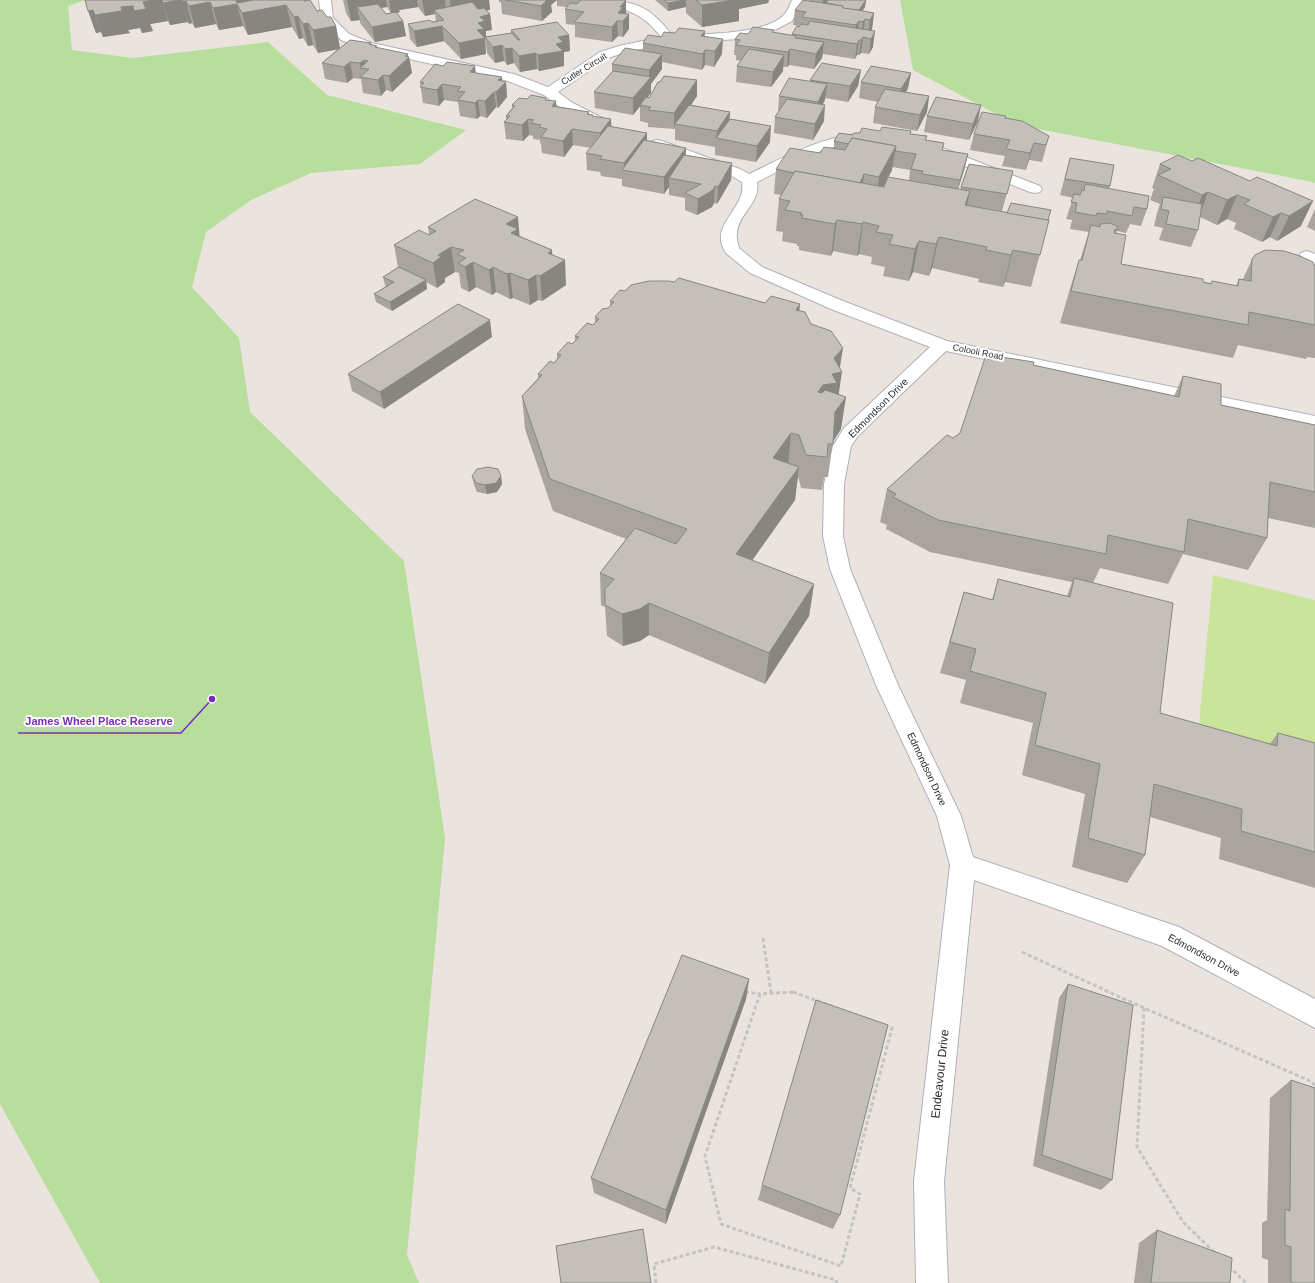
<svg xmlns="http://www.w3.org/2000/svg" width="1315" height="1283" font-family="Helvetica,sans-serif">
<style>
.green{fill:#b8de9e}
.pitch{fill:#cae49b}
.lines{fill:none;stroke-linecap:round;stroke-linejoin:round}
.street-casing{stroke:#aeb1ba;stroke-width:2}
.path{stroke:#c4c4c4;stroke-width:3;stroke-dasharray:4 2.5;stroke-linecap:butt}
.street{fill:#fff;fill-rule:evenodd}
.wall{fill:#a9a49f;fill-rule:evenodd}
.shaded-wall{fill:#898682}
.building{fill:#c4bfb9;stroke:#898682}
.labels{text-anchor:middle;dominant-baseline:central;stroke-width:4;stroke-linejoin:round;paint-order:stroke}
.far-street-label{font-size:9px;fill:#2b2b2b;stroke:#fff}
.street-label{font-size:10px;fill:#2b2b2b;stroke:#fff}
.near-street-label{font-size:12px;fill:#2b2b2b;stroke:#fff}
.leader{fill:none;stroke:#7b2cbf;stroke-width:1.5}
.callout-dot{fill:#7b2cbf;stroke:#fff;stroke-width:1.5}
.callout-label{font-size:11px;text-anchor:middle;font-weight:bold;fill:#7b2cbf;stroke:#fff;stroke-width:4;stroke-linejoin:round;paint-order:stroke}
</style>
<rect width="100%" height="100%" fill="#ebe4de"/>
<g class="green">
<path d="M0 0H85L68 6 72 50 133 58 268 42 327 95 466 130 420 164 311 173 251 200 206 232 192 287 239 338 250 412 404 561 445 838 407 1255 419 1283H100L0 1104Z"/>
<path d="M900 0H1315V183L1308 181 1017 125 913 70Z"/>
</g>
<path class="pitch" d="M1213 575 1315 600V757L1199 725Z"/>
<g class="lines">
<g class="street-casing">
<g id="street">
<path d="M319 0H331L333 18 349 34 372 43 514 74 548 87 600 52 619 46 661 37C642 12 627 10 598 2L596 0C633 0 649 5 672 35 701 34 762 35 783 16 787 12 790 5 792 0H804L792 21 775 30 739 39 669 43 626 52 608 58 558 92 571 102 606 120 608 123 606 126 601 127 561 108 544 95 505 80 368 50 341 40 321 19Z"/>
<path d="M863 133 868 134 870 137 868 140 845 143 812 154 757 182C761 203 738 214 737 233 736 238 738 243 739 248L762 267 843 301 947 341 1315 416V428L946 351 858 436 851 446 844 484 843 536 850 569 898 685 961 816 973 857 1179 927 1315 999V1028L1162 946 974 880 944 1181 948 1283H916L914 1181 950 865 937 816 876 685 830 569 823 536 824 484 833 446 844 428 930 347 831 309 750 273 726 253C707 225 747 209 742 182L730 175 652 147 650 144 652 141 657 140 662 141 740 169 749 174C786 156 821 137 863 133Z"/>
<path d="M940 147 1040 186 1042 189 1040 192 1035 193 1030 192 935 154 933 151 935 148Z"/>
<path d="M1307 251 1315 254V264L1301 259 1299 256 1301 253Z"/>
</g>
</g>
<g class="path">
<path d="M763 938 771 993"/>
<path d="M1022 952 1144 1008 1308 1080 1315 1085"/>
<path d="M745 992 760 994"/>
<path d="M793 992 892 1028 850 1188 860 1194 841 1266 721 1224 705 1156 760 994Z"/>
<path d="M1144 1008 1137 1147 1183 1222 1215 1253"/>
<path d="M1229 1266 1246 1283"/>
<path d="M656 1283 654 1264 714 1247 836 1280 837 1283"/>
</g>
<use href="#street" class="street"/>
</g>
<g class="wall">
<path d="M85 0H310L317 11 327 17 336 26 340 48 371 43 372 45 378 48 409 57 412 73 392 92 386 90 381 96 363 93 361 79 353 78 347 83 325 79 322 63 338 49 318 53 313 45 308 46 303 38 299 39 292 27 248 35 243 26 219 30 216 24 195 28 192 23 189 24 188 22 170 25 168 21 150 24 153 31 142 33 140 28 128 30 130 33 103 37 101 32 96 33Z"/>
<path d="M343 0H489L490 10H486L490 14 492 30 486 31V37H485L486 54 461 59 444 41 417 47 410 39 408 24 436 21 435 14 425 16 418 7 399 10 400 12 396 13 403 21 406 36 375 42 360 23V20L351 21 346 13ZM387 7 391 13 386 14 381 8Z"/>
<path d="M499 0H626V14L629 29 623 37 618 36 612 42 575 37V25L566 24 565 9 567 7 557 6V0L551 5 552 12 542 21 502 14 501 2H499Z"/>
<path d="M655 0H769L768 3 739 9V21L702 27 686 13V7L668 11Z"/>
<path d="M810 0H828L826 3 828 0H867H866L865 7 862 11 874 13 872 29 871 31 873 47 869 54 861 53 859 55H857L855 59 823 54 822 58 814 69 789 65 787 67H783V71L771 87 736 82 737 66 741 61 736 60V55H734L735 39 748 34 773 32 791 35 800 26 793 25 795 10 809 1Z"/>
<path d="M511 30 569 35 570 51 564 52V66L539 71 537 69 520 72 514 63 507 65 504 61 495 63 487 53 485 37 511 33Z"/>
<path d="M675 33 705 36 722 54 714 67 705 65 702 70 662 62V69L651 84V93L647 97 697 96 691 105 730 112 729 120 770 142 756 162 715 155V147L675 140V129H674L648 127V123L640 121V106L633 115 595 108 594 92 612 72V64L643 51V43L661 37Z"/>
<path d="M861 70 858 86 848 102 825 98 823 104 824 121 813 140 774 133 775 117 779 112H778L779 96 810 81V80Z"/>
<path d="M476 73 506 82 507 97 498 108 496 107 487 118 480 116 477 119 460 116 458 102 444 100 439 106 423 103 420 82Z"/>
<path d="M911 73 908 88 906 92 929 96 927 112 917 131 873 123 875 107 878 102 859 98 861 82Z"/>
<path d="M527 99 546 100 556 106 589 112V114L593 115V116L611 127 647 133V141L686 148V155L732 163 731 180 717 204 714 203 712 207 697 215 685 210V198L669 195V187L664 194 622 186V179L601 176 600 172 587 170 586 153 591 148 573 145 564 157 542 153 541 144 540 143V140L533 139V136L529 135 523 141 506 139 504 122 506 120V116L512 108V105Z"/>
<path d="M927 116 978 121 969 140 924 132Z"/>
<path d="M1005 118 1049 136 1042 162 1029 160 1026 170 1002 166 1005 156 970 150 974 134Z"/>
<path d="M880 131H911V134L927 136 926 140 944 143 943 150 968 154 964 170 958 189 960 190 961 187 1013 171 1002 211 967 205 1049 220 1031 287 1005 282 1003 287 978 282 979 279 932 268 929 276 913 272 909 281 883 276 885 267 871 264 872 257 859 254 857 256 833 251 831 256 799 250V246H797V244L782 241 783 232 776 231 779 199 781 195 774 194 776 169 834 148V141L853 135ZM892 167 910 170 909 181 883 187 892 170Z"/>
<path d="M1070 158 1110 186 1109 188 1147 209 1141 226 1130 224 1126 233 1117 231V233L1121 264 1203 282 1211 283 1212 281 1236 286 1239 279H1243L1252 259 1315 267V358L1307 357 1306 359 1238 345 1233 358 1060 323 1069 292 1079 260H1080L1089 232 1070 229 1072 220 1066 219 1073 198 1060 195Z"/>
<path d="M1192 161 1250 181 1301 226 1277 241 1270 237 1262 242 1234 229 1236 223 1227 219 1217 225 1200 217 1198 230 1191 247 1159 240 1163 228 1154 226 1157 213 1160 204 1150 200 1154 189 1152 188 1160 164Z"/>
<path d="M1315 209V231L1307 227Z"/>
<path d="M428 227 520 236 552 250V254L566 285 542 301 538 300 530 305 513 298 510 299 496 292 492 295 476 287 469 292 461 288 459 273 455 272 445 278V282L437 288 426 282 427 289 392 311 376 302 374 294 386 286 385 285 383 277 398 267 394 245 429 235Z"/>
<path d="M674 282 800 311 811 324 840 368 839 394 841 429 833 441 828 477H824L822 490 801 488 798 476 795 500 752 560 814 584 809 616 765 684 649 635 640 641 623 646 607 636 605 607 601 605 600 573 626 539 553 511 525 429 522 396 538 378V374L554 363 557 359V354L572 344 575 341V336L593 325 595 322V317L608 308 610 306V301L625 291Z"/>
<path d="M492 337 384 409 352 391 348 374Z"/>
<path d="M992 360 1033 365 1174 396 1183 376 1221 405 1315 425V528L1268 518 1267 538 1248 570 1183 554 1168 584 1100 568 1093 583 1160 713 1270 744 1278 733 1315 743V888L1219 859 1221 838 1150 817 1145 855 1127 883 1072 867 1085 794 1022 775 1033 723 960 703 966 680 940 673 964 592 992 600 998 579 1067 596 1072 582 930 552 886 529 887 525 880 522 887 489 960 433Z"/>
<path d="M472 476H501L502 484 497 492 487 494 477 492 474 485Z"/>
<path d="M749 979 746 999 666 1224 594 1193 591 1178Z"/>
<path d="M1068 984 1112 1180 1101 1190 1033 1166 1059 998Z"/>
<path d="M1291 1080 1315 1283H1268V1260L1262 1258V1223L1267 1220 1270 1098Z"/>
<path d="M762 1185 840 1215 833 1229 758 1200Z"/>
<path d="M1157 1230 1230 1283H1134L1139 1243Z"/>
</g>
<g class="shaded-wall">
<path d="M154 0H162L168 21 150 24 153 31 142 33 134 11 143 2Z"/>
<path d="M179 0H182L188 22 170 25 163 3Z"/>
<path d="M211 0H255L286 5 292 27 248 35 242 13 237 4 243 26 219 30Z"/>
<path d="M347 0H386L387 7 372 9 357 7 360 20 351 21Z"/>
<path d="M389 0H417L418 7 399 10 400 12 391 14Z"/>
<path d="M422 0H445L446 11 434 10 435 14 425 16Z"/>
<path d="M450 0H489L490 10 463 14 452 18Z"/>
<path d="M544 0H557L551 5 552 12 542 21 541 6Z"/>
<path d="M626 0V15L629 14V29L623 37V21H621L620 22 618 13 620 7Z"/>
<path d="M686 0V7L668 11V3Z"/>
<path d="M733 0H769L768 3 739 9V21L702 27V5Z"/>
<path d="M823 0H828L822 9Z"/>
<path d="M866 0 865 7 856 21 857 13Z"/>
<path d="M186 1 192 23 189 24 182 2Z"/>
<path d="M210 2 216 24 195 28 189 6Z"/>
<path d="M133 6 140 28 128 30 130 33 103 37 95 15 121 7Z"/>
<path d="M93 10 101 32 96 33 88 11Z"/>
<path d="M874 13 872 29 868 35 870 20Z"/>
<path d="M490 14 492 30 486 31V37H485L486 54 461 59 459 43 477 30 480 17Z"/>
<path d="M298 16 303 38 299 39 294 17Z"/>
<path d="M865 19 863 35 861 37 863 22Z"/>
<path d="M403 21 406 36 375 42 372 27Z"/>
<path d="M617 21 618 36 612 42V27Z"/>
<path d="M859 21 857 37 854 41 856 25Z"/>
<path d="M308 23 313 45 308 46 303 24Z"/>
<path d="M336 26 340 49 318 53 313 30Z"/>
<path d="M442 26 444 41 417 47 414 31Z"/>
<path d="M705 31 704 47 701 36Z"/>
<path d="M875 31 873 47 869 54 871 39Z"/>
<path d="M569 35 570 51 564 52V66L539 71 538 55 556 44 558 37Z"/>
<path d="M863 37 861 53 859 55 861 40Z"/>
<path d="M723 39 722 54 714 67 715 51Z"/>
<path d="M859 40 857 55 855 59 857 44Z"/>
<path d="M824 42 822 58 814 69 816 54Z"/>
<path d="M502 45 504 61 495 63 493 47Z"/>
<path d="M512 48 514 63 507 65 505 49Z"/>
<path d="M790 49 789 65 787 67 788 52Z"/>
<path d="M705 50V65L702 70 703 54Z"/>
<path d="M536 53 537 69 520 72 519 56Z"/>
<path d="M408 54V58L409 57 412 73 392 92 389 76Z"/>
<path d="M662 54V69L651 84V93L633 115V98L649 79V70Z"/>
<path d="M784 55 783 71 771 87 773 72Z"/>
<path d="M364 60 366 68H361L360 63Z"/>
<path d="M350 62 353 78 347 83 344 67Z"/>
<path d="M475 66 477 82 470 72Z"/>
<path d="M861 70 858 86 848 102 850 86Z"/>
<path d="M911 73 908 88 899 105 901 89Z"/>
<path d="M383 75 386 90 381 96 378 80Z"/>
<path d="M502 77V85L506 82 507 97 498 108 496 92 498 80Z"/>
<path d="M697 80V96L678 124H675L674 129V113Z"/>
<path d="M442 84 444 100 439 106 437 90Z"/>
<path d="M827 84 825 100 816 118 818 102Z"/>
<path d="M494 92 496 107 487 118 485 101Z"/>
<path d="M929 96 927 112 917 131 920 115Z"/>
<path d="M478 100 480 116 477 119 475 103Z"/>
<path d="M556 101 557 117 552 106Z"/>
<path d="M825 105 824 121 813 140 815 124Z"/>
<path d="M981 105 978 121 969 140 973 124Z"/>
<path d="M730 112 729 128 716 138 717 131Z"/>
<path d="M528 119 529 135 523 141 522 125Z"/>
<path d="M611 119 612 136 600 150V133Z"/>
<path d="M771 126 770 142 756 162 757 146Z"/>
<path d="M572 129 573 145 564 157 563 141Z"/>
<path d="M647 133V149L624 170V163Z"/>
<path d="M1034 143 1029 160 1026 170 1030 153Z"/>
<path d="M896 146 892 170 876 201 879 177Z"/>
<path d="M686 148 685 164 669 178V187L664 194V177Z"/>
<path d="M968 154 964 170 956 196 960 180Z"/>
<path d="M732 163 731 180 717 204 718 187Z"/>
<path d="M864 174 861 199 859 185Z"/>
<path d="M715 186 714 203 712 207 697 215 698 199Z"/>
<path d="M970 191 963 223 965 205Z"/>
<path d="M1208 192 1199 217 1193 220 1202 195Z"/>
<path d="M1237 195 1227 219 1217 225 1227 200Z"/>
<path d="M1313 201 1301 226 1277 241 1289 216Z"/>
<path d="M1281 213 1270 237 1262 242 1273 217Z"/>
<path d="M518 217 520 241V254L506 224Z"/>
<path d="M837 220 833 251 831 256 835 224Z"/>
<path d="M863 222 859 254 857 256 862 224Z"/>
<path d="M939 237 932 268 929 276 936 244Z"/>
<path d="M919 241 913 272 909 281 915 249Z"/>
<path d="M451 247 455 272 445 278V282L437 288 433 263 438 255Z"/>
<path d="M552 250 553 267 565 260 566 285 542 301 540 276 548 253Z"/>
<path d="M1013 250 1005 282 1003 287 1011 255Z"/>
<path d="M473 262 476 287 469 292 465 267Z"/>
<path d="M493 267 496 292 492 295 489 270Z"/>
<path d="M510 273 513 298 510 299 507 274Z"/>
<path d="M536 275 538 300 530 305 528 280Z"/>
<path d="M426 280 427 289 392 311 390 302Z"/>
<path d="M800 304 797 336 796 310Z"/>
<path d="M490 320 492 337 384 409 380 392Z"/>
<path d="M843 348 839 373 842 372 837 405 818 392 834 358Z"/>
<path d="M846 397 841 429 831 445 835 412Z"/>
<path d="M791 433 788 465 773 458Z"/>
<path d="M799 467 795 500 734 586 736 554Z"/>
<path d="M501 476 502 484 497 492 487 494 485 485Z"/>
<path d="M814 584 809 616 765 684 769 653Z"/>
<path d="M649 603V635L640 641 623 646 622 614Z"/>
<path d="M749 979 746 999 666 1224V1210Z"/>
</g>
<g class="building">
<path d="M85 0H154L143 2 146 9 134 11 133 6 121 7 122 11 95 15 93 10 88 11Z"/>
<path d="M162 0H179L163 3Z"/>
<path d="M182 0H236L237 3 254 0H304V1L310 0 317 11 322 10 327 17H331L336 26 313 30 308 23 303 24 298 16 294 17 286 5 242 13 237 4 213 8 210 2 189 6 186 1 182 2Z"/>
<path d="M506 0H547L541 6Z"/>
<path d="M581 0H626L620 7H623L618 13 629 14 623 21H617L612 27 574 22 584 12 565 9 570 3 577 4Z"/>
<path d="M664 0H685L668 3Z"/>
<path d="M696 0H734L702 5Z"/>
<path d="M803 0 843 6 842 7 874 13 870 20 865 19 863 22 859 21 856 25 802 17 806 12 795 10Z"/>
<path d="M828 0H866L859 10 843 8V6L826 3Z"/>
<path d="M472 2 478 9 484 8 490 14 480 17 485 21 478 23 484 29 477 30 485 38 459 43 442 26 414 31 408 24 430 20 432 22 444 20 434 10Z"/>
<path d="M378 4 386 14 396 12 403 21 372 27 357 7Z"/>
<path d="M810 21 875 31 871 39 863 37 861 40H859L857 44 792 34 797 26 799 27 801 24 808 25Z"/>
<path d="M557 22 569 35 558 37 563 42 556 44 563 51 538 55 536 53 519 56 512 48 505 49 502 45 493 47 485 37 512 33 518 40H520L511 30Z"/>
<path d="M753 27 774 30 772 32 796 36 795 38 824 42 816 54 790 49 788 52 736 45 740 40 735 39 740 33 748 34Z"/>
<path d="M679 28 705 31 701 36 723 39 715 51 705 50 703 54 643 43 648 35 661 37 664 32 675 33Z"/>
<path d="M350 40 371 43 369 44 377 46 375 47 408 54 405 56 409 57 389 76 383 75 378 80 360 77 369 69 360 68 368 61 364 60 360 63 350 62 344 67 322 63Z"/>
<path d="M625 48 662 54 649 70 612 64Z"/>
<path d="M749 49 784 55 773 72 737 66Z"/>
<path d="M447 62 475 66 470 72 502 77 498 80 506 82 496 92H494L485 101 478 100 475 103 458 100 465 92 457 91 461 87 442 84 437 90 420 87 424 83 420 82 435 64 443 66Z"/>
<path d="M822 63 861 70 850 86 810 80Z"/>
<path d="M871 66 911 73 901 89 861 82Z"/>
<path d="M613 71 651 77 633 98 594 92Z"/>
<path d="M664 76 697 80 674 113 648 110 651 107 640 105 646 97 649 98 658 82H660Z"/>
<path d="M789 78 827 84 818 102 779 96Z"/>
<path d="M885 89 929 96 920 115 875 107Z"/>
<path d="M531 95 546 98 545 100 556 101 552 106 589 112 587 114 593 115 592 116 611 119 600 133 572 129 563 141 541 137 547 129 539 127 541 125 531 123 534 120 528 119 522 125 504 122 510 116H506L515 106 512 105 519 98 527 99Z"/>
<path d="M936 97 981 105 973 124 927 116Z"/>
<path d="M787 99 825 105 815 124 775 117Z"/>
<path d="M689 105 730 112 717 131 675 124Z"/>
<path d="M982 112 1006 116 1005 118 1022 121 1049 136 1046 145 1034 143 1030 153 1006 149 1010 140 974 134Z"/>
<path d="M730 119 771 126 757 146 716 138Z"/>
<path d="M608 126 647 133 624 163 600 159 602 156 586 153Z"/>
<path d="M882 127 911 131 910 134 927 136 925 140 944 143 942 150 968 154 960 180 922 174 923 171 911 169 916 154 895 151 896 146 852 138 849 144 834 141 839 133 853 135 854 133H860L862 128 880 131Z"/>
<path d="M852 138 896 146 879 177 864 174 860 183 795 171 794 173 776 169 790 148 820 153 824 147 845 150Z"/>
<path d="M644 140 686 148 664 177 622 170Z"/>
<path d="M684 155 732 163 718 187 715 186 713 190 698 199 685 193 701 184 669 178Z"/>
<path d="M1178 155 1192 161 1198 158 1250 181 1257 177 1313 201 1289 216 1281 213 1273 217 1244 204 1250 200 1237 195 1227 200 1208 192 1202 195 1158 175 1171 169 1160 164Z"/>
<path d="M1070 158 1114 165 1110 186 1065 179Z"/>
<path d="M969 164 1013 171 1007 194 961 187Z"/>
<path d="M795 171 884 187 888 177 970 191 965 205 1049 220 1040 255 1013 250 1011 255 986 250 987 247 939 237 936 244 919 241 915 249 889 244 893 235 876 232 879 226 863 222 862 224 837 220 835 224 802 218 803 215H800L802 213 785 210 790 201 779 199Z"/>
<path d="M1085 184 1149 196 1147 209 1134 207 1132 216 1107 211V214L1097 213 1096 216 1075 212 1077 203 1071 202 1074 194 1080 195 1082 190 1084 191Z"/>
<path d="M1163 197 1202 204 1198 230 1166 224 1169 211 1161 209Z"/>
<path d="M475 199 518 217 506 224 518 229 511 233 552 250 548 253 565 260 540 276 536 275 528 280 510 273 507 274 493 267 489 270 473 262 465 267 458 263 466 258 457 254 464 250 451 247 438 255 441 257 433 263 394 245 419 230 429 235 436 231 428 227Z"/>
<path d="M1011 203 1051 210 1048 220 1007 213Z"/>
<path d="M1109 223 1115 225 1118 228V230L1115 229 1114 233 1126 235 1121 264 1203 279V282L1211 284 1212 281 1238 286 1239 279 1251 281 1252 259 1255 255 1265 250 1284 251 1300 256 1313 262 1315 267V325L1249 312 1248 325 1071 291 1079 260H1082L1091 225 1100 227V224Z"/>
<path d="M399 267 426 280 390 302 374 294 394 282 383 277Z"/>
<path d="M679 278 765 303 771 296 800 304 796 310 805 312 811 324 831 331 843 348 834 358 842 372 832 374 837 383 823 385 818 392 822 393 825 390 846 397 835 412 833 444H828L827 457 806 455 799 435 791 433 773 458 799 467 736 554 814 584 769 653 649 603 640 609 622 614 605 605V589L614 579 600 573 635 528 676 544 687 529 550 479 522 396 542 375 538 374 550 361 554 363 561 355 557 354 568 342 572 344 579 337 575 336 587 323 593 325 599 319 595 317 602 309 608 308 614 302 610 301 620 290 625 291 631 285 649 281H668L674 282Z"/>
<path d="M458 304 490 320 380 392 348 374Z"/>
<path d="M992 357 1001 359V357L1034 362 1033 365 1179 397 1183 376 1221 384V405L1315 425V492L1270 482 1267 538 1188 519 1184 552 1108 535 1106 554 938 520 893 497 896 494 887 489 947 435 953 438 960 433 985 358 992 360Z"/>
<path d="M488 467 498 469 501 476 496 483 485 485 476 483 472 476 477 469Z"/>
<path d="M1074 578 1173 603 1160 713 1277 746 1278 733 1315 743V852L1241 831 1242 809 1154 784 1145 855 1088 838 1100 764 1035 745 1046 693 970 671 976 649 950 642 964 592 993 600 998 579 1070 597Z"/>
<path d="M682 955 749 979 666 1210 591 1178Z"/>
<path d="M1068 984 1133 1005 1112 1180 1042 1155Z"/>
<path d="M816 1000 888 1025 840 1215 762 1185Z"/>
<path d="M1291 1080 1315 1088V1283H1293L1291 1282V1247L1285 1245V1209L1290 1211Z"/>
<path d="M643 1229 651 1283H561L556 1246Z"/>
<path d="M1157 1230 1232 1258 1230 1283H1151Z"/>
</g>
<g class="labels">
<g class="far-street-label">
<text transform="translate(584 69) rotate(-32)">Cutler Circuit</text>
<text transform="translate(978 352) rotate(11)">Colooli Road</text>
</g>
<g class="street-label">
<text transform="translate(878 408) rotate(-45)">Edmondson Drive</text>
<text transform="translate(927 769) rotate(65)">Edmondson Drive</text>
<text transform="translate(1204 955) rotate(28)">Edmondson Drive</text>
</g>
<g class="near-street-label">
<text transform="translate(940 1074) rotate(-84)">Endeavour Drive</text>
</g>
</g>
<path class="leader" d="M212 699L181 733H18"/>
<circle class="callout-dot" cx="212" cy="699" r="4"/>
<g class="callout-label">
<text x="99" y="725">James Wheel Place Reserve</text>
</g>
</svg>
